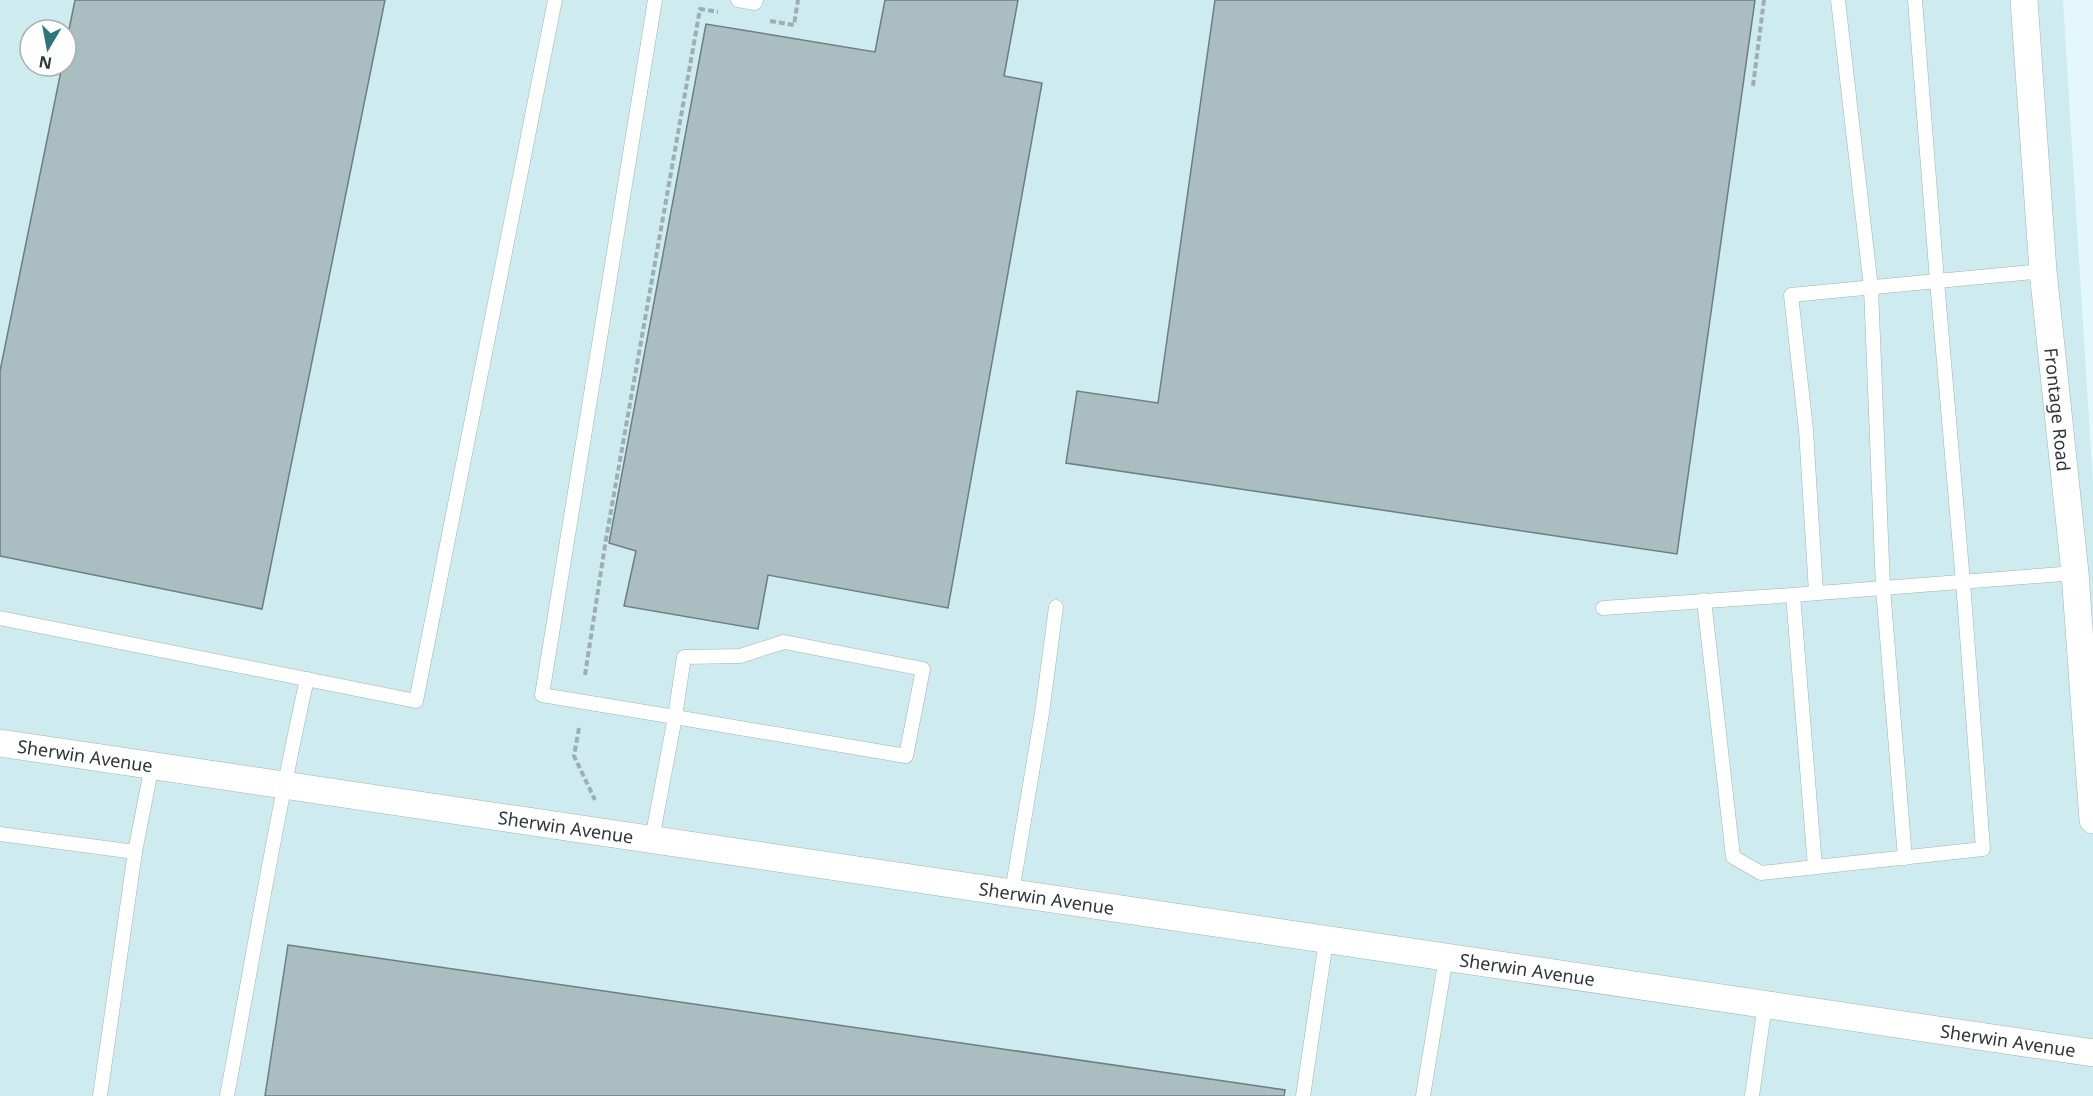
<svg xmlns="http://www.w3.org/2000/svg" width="2093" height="1096" font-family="'Noto Sans',sans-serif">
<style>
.built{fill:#ceebef;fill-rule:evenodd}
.building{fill:#aabdc0;stroke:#6c7e81;stroke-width:1.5}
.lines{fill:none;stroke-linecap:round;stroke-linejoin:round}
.lane-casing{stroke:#a0b3b5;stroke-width:15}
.street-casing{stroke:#a0b3b5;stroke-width:28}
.path{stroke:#9faeb0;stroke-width:4;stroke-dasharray:6 3;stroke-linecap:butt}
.lane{stroke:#fff;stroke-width:14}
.street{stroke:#fff;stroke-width:27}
.labels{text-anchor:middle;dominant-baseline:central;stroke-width:6;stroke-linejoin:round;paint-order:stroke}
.street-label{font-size:18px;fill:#2e3637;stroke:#fff}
</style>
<rect width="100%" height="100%" fill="#e4f8fb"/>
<path class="built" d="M0 0H2063L2093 484V1096H0ZM30 30H66V66H30Z"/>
<g class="building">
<path d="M75 0H385L262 609 0 556V371L62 66H66V44Z"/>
<path d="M885 0H1018L1004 76 1042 83 948 608 768 575 758 629 624 606 636 551 609 543 706 24 875 52Z"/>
<path d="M1215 0H1755L1677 554 1066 463 1077 391 1158 403Z"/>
<path d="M288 945 1285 1090 1284 1096H265Z"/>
</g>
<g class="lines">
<g class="lane-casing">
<g id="lane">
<path d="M738 0 755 3 756 0"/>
<path d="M1838 0 1871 288 1883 588 1905 858"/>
<path d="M1816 592 1806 430 1791 295 1937 281 1915 0"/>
<path d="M1793 595 1815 867"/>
<path d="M1704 600 1733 857 1761 873 1983 849 1963 582 1937 281 2043 271"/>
<path d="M1603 608 1793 595 2075 573"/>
<path d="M0 618 416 701 555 0"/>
<path d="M784 642 923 669 906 756 675 717 684 657 740 656Z"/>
<path d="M0 834 135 852"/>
<path d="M652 839 675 717 542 695 655 0"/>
<path d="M1012 892 1042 713 1056 607"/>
<path d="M100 1096 135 852 152 765"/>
<path d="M227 1096C253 957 276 817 307 679"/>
<path d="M1303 1096 1326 941"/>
<path d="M1423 1096 1446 957"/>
<path d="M1752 1096 1765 1004"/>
</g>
</g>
<g class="street-casing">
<g id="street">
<path id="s1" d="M2024 0 2043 271 2075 573 2093 820"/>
<path id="s2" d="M0 743 2093 1053"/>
</g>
</g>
<g class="path">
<path d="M770 21 794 25 798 0"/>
<path d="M1753 86 1764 0"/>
<path d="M585 675 606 539 700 9 718 12"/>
<path d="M579 728 574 756 595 800"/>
</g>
<use href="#lane" class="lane"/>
<use href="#street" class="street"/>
</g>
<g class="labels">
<g class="street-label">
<text stroke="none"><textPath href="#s1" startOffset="411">Frontage Road</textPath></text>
<text stroke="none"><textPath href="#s2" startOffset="86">Sherwin Avenue</textPath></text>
<text stroke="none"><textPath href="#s2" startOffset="572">Sherwin Avenue</textPath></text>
<text stroke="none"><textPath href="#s2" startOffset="1058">Sherwin Avenue</textPath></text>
<text stroke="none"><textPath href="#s2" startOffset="1544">Sherwin Avenue</textPath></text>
<text stroke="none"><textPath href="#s2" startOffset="2030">Sherwin Avenue</textPath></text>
</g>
</g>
<g transform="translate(48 48) rotate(190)"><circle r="28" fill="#ffffff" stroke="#abafaf" stroke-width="1.5"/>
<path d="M0-4.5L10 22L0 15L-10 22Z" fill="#2e767f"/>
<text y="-9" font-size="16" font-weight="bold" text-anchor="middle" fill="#2e3637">N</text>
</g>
</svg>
